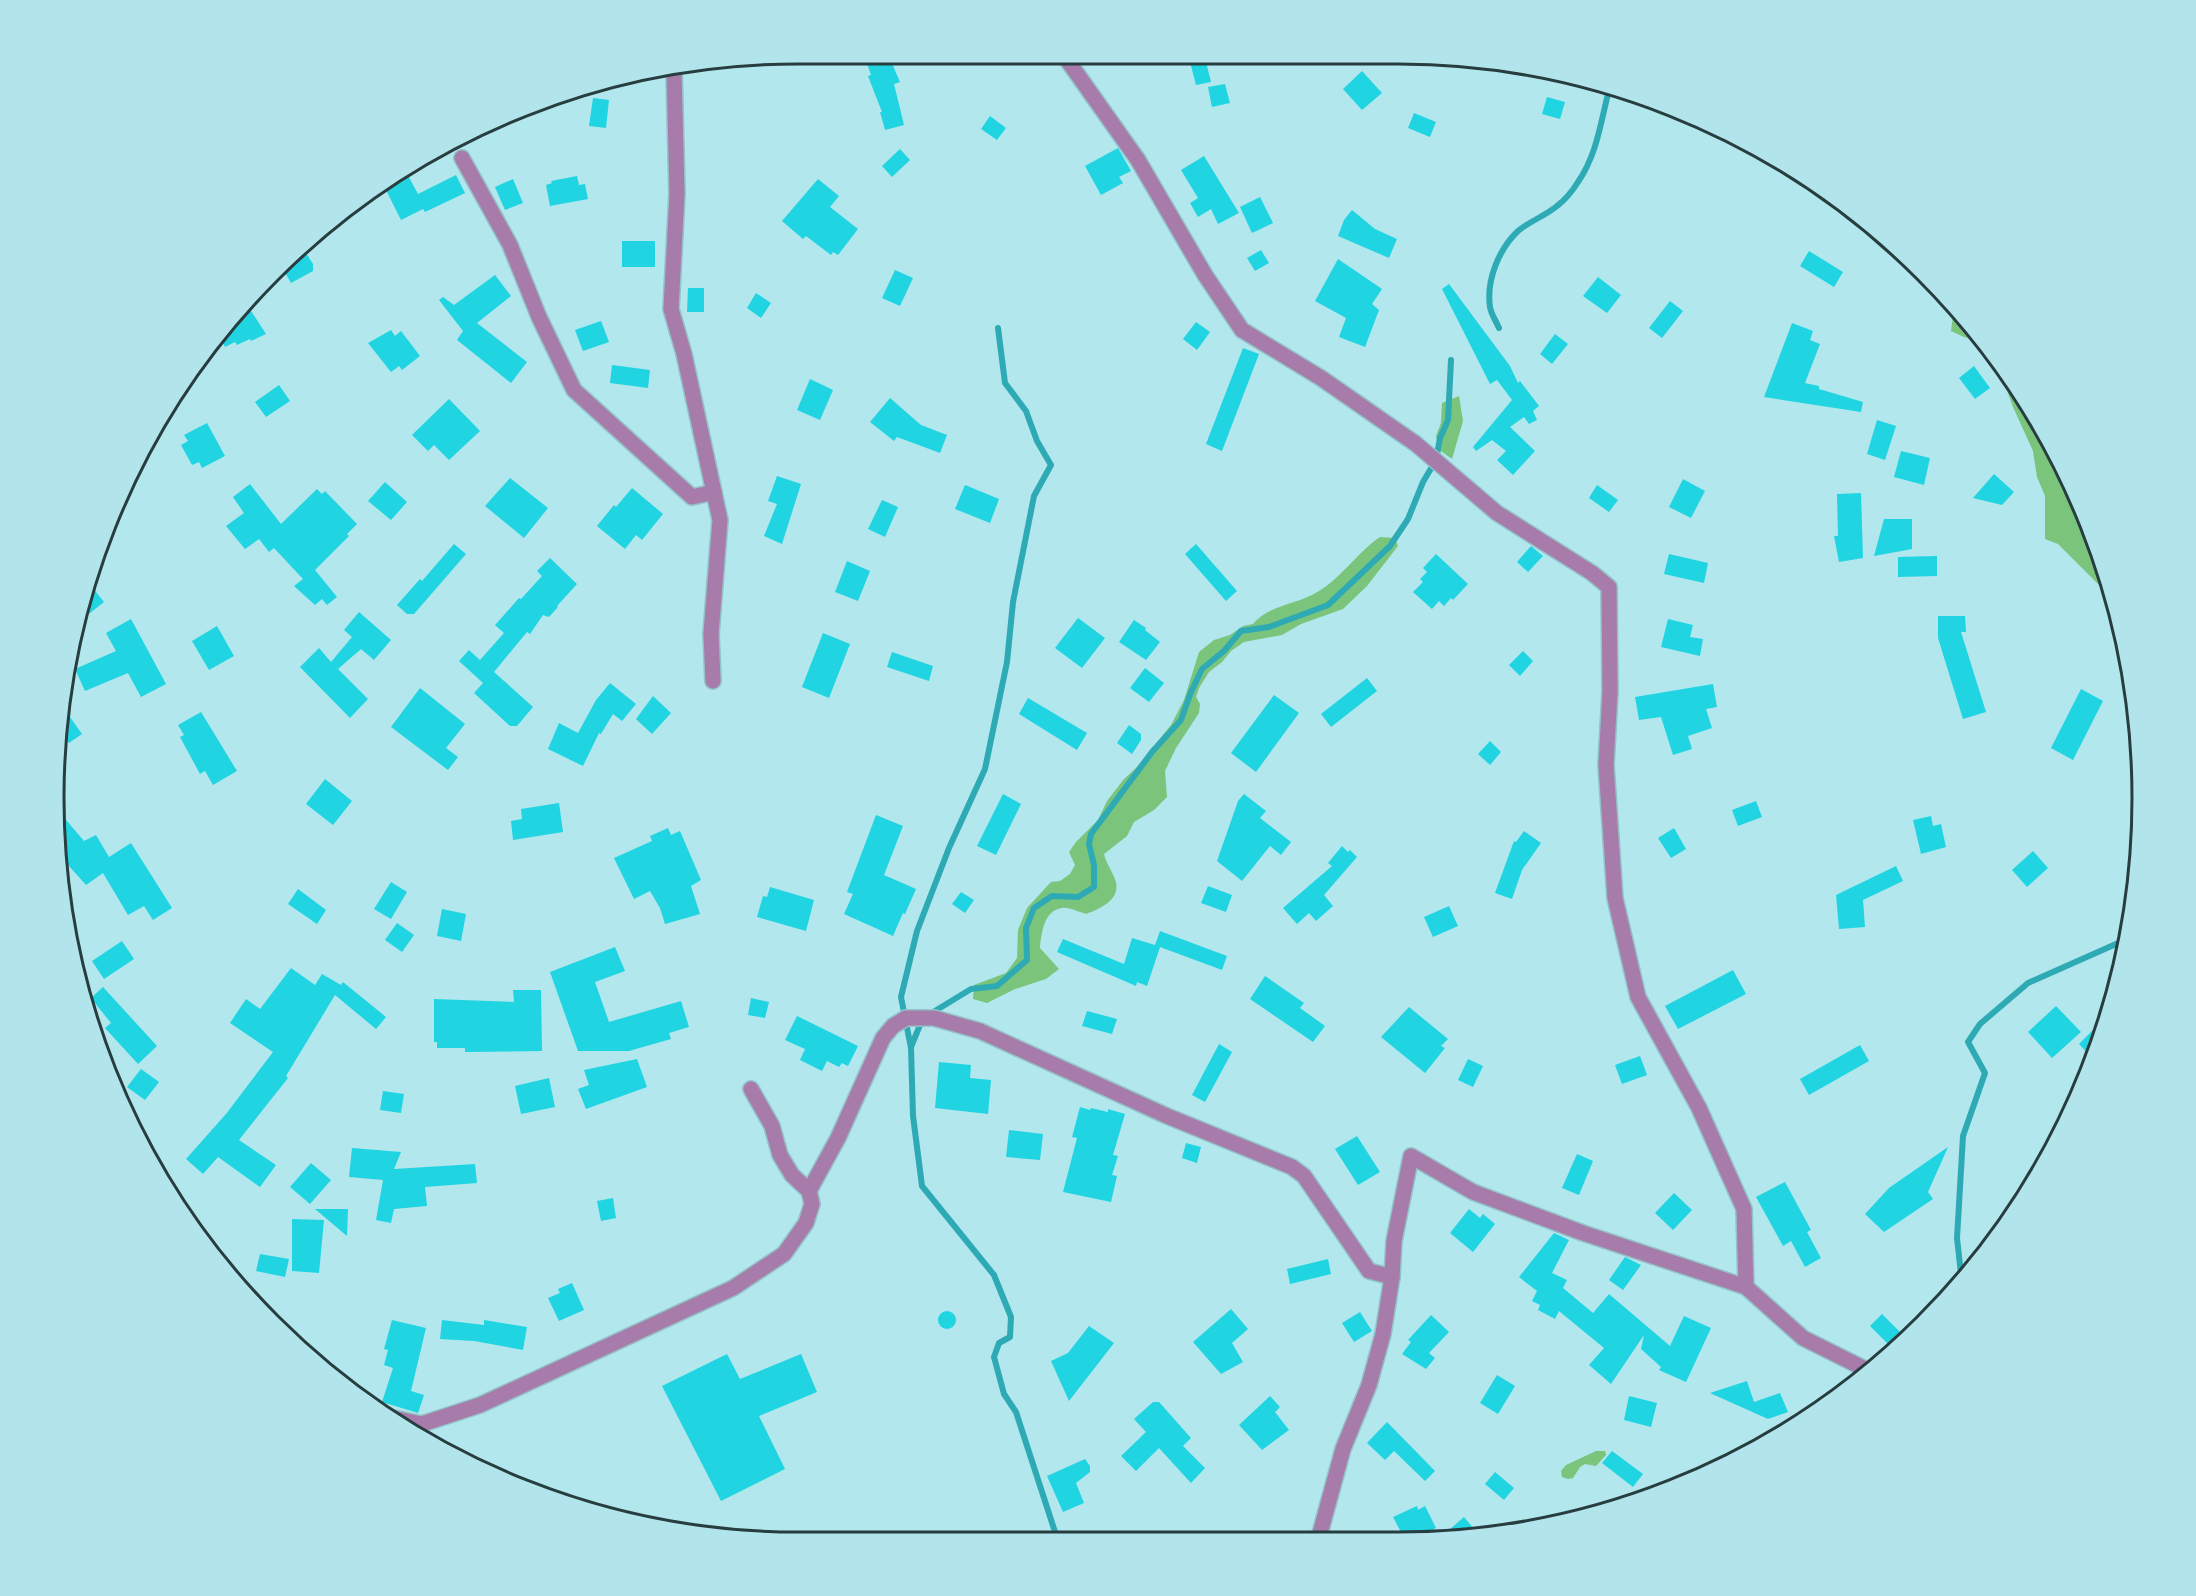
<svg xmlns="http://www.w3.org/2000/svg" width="2196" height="1596" font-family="Merriweather,serif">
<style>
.green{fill:#7bc47b}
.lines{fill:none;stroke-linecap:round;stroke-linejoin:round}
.stream{stroke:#2eaab5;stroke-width:6}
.building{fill:#21d4e2}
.minor-casing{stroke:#93c2c7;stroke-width:18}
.minor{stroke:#a77baa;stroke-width:15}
.rim{fill:none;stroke:#273d3f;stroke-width:3}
</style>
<rect width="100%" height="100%" fill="#b1e7ed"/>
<g class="green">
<path d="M1954 309 1988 345 2065 469 2115 601 2058 544 2045 539V496L2037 477 2033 451 2013 407 1996 361 1981 341 1964 337 1951 331Z"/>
<path d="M1459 396 1463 421 1452 459 1438 449 1436 436 1441 423 1442 403Z"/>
<path d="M1380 537 1395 538 1398 546 1367 586 1343 609 1301 624 1282 635 1244 642 1231 651 1222 662 1209 672 1199 688 1196 697 1200 704 1199 713 1176 748 1165 771 1167 797 1154 810 1134 822 1127 836 1104 854C1106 863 1111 869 1114 877 1124 898 1102 908 1086 914 1079 912 1069 907 1062 908 1044 910 1041 934 1040 948L1059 969 1046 979 1015 989 987 1003 973 999 974 985 1006 973 1017 958 1018 930 1027 908 1051 882 1060 881 1070 874 1075 865 1069 852 1076 842 1098 820 1107 801 1124 779 1136 768 1171 725 1184 700 1199 652 1214 640 1230 635 1243 626 1253 624C1268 606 1292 605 1312 595 1340 581 1355 554 1380 537Z"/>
<path d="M1596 1451H1605L1606 1455 1596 1466 1585 1464 1580 1467 1573 1478 1568 1479 1562 1477 1561 1471 1566 1465Z"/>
</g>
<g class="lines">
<g class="stream">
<path d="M998 328 1005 383 1026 411 1037 441 1051 465 1034 496 1013 602 1007 662 985 769 949 848 917 931 901 997 911 1048 913 1116 922 1186 994 1275 1011 1317 1010 1337 999 1343 994 1357 1004 1394 1016 1412 1057 1538"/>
<path d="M1499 328C1496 321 1491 314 1490 307 1486 280 1499 249 1518 231 1530 221 1545 216 1557 206 1565 200 1573 190 1578 182 1598 153 1601 119 1610 86"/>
<path d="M930 1014 971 989 997 986 1027 960 1026 928 1034 908 1052 896 1078 897 1094 887V865L1089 844 1091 834 1152 752 1181 720 1191 692 1202 669 1224 651 1241 631 1269 627 1328 605 1390 546 1408 519 1423 482 1436 460 1440 438 1448 420 1451 360"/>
<path d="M911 1047 922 1020"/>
<path d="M1962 1283 1957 1238 1963 1136 1985 1073 1968 1042 1980 1024 2028 983 2125 940"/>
</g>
</g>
<g class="building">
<path d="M864 54H888L900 82 894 84 904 125 885 130 880 112H882L868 76 871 75Z"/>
<path d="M1188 54H1204L1211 82 1196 85Z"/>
<path d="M1362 71 1382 93 1362 110 1343 89Z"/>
<path d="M1225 84 1230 103 1212 107 1208 87Z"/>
<path d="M1547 97 1565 102 1560 119 1542 114Z"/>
<path d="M593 98 609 100 606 128 589 126Z"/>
<path d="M1414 113 1436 122 1430 137 1408 128Z"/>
<path d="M990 116 1006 128 997 140 981 129Z"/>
<path d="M1118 148 1131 171 1119 177 1123 183 1101 195 1085 166Z"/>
<path d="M900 149 910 160 892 177 882 166Z"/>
<path d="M1204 156 1239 213 1218 224 1211 209 1198 217 1190 203 1198 198 1181 170Z"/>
<path d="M404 168 418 194 456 175 465 193 425 212 423 209 401 220 382 182Z"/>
<path d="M577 176 579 185 585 184 588 199 550 206 546 185 552 183 551 181Z"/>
<path d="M513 179 523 203 505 210 495 187Z"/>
<path d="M818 179 839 196 830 207 858 229 838 255 833 252 831 255 806 236 803 239 782 221Z"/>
<path d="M1260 197 1273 223 1252 233 1240 207Z"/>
<path d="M1352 210 1375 229 1397 239 1389 258 1338 236 1344 220Z"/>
<rect x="622" y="241" width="33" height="26"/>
<path d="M304 250 313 264V271L291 283 283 269Z"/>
<path d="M1261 250 1269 263 1255 271 1247 258Z"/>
<path d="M1809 251 1843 272 1834 287 1800 266Z"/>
<path d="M1338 259 1382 289 1372 304 1379 310 1365 347 1339 337 1346 318 1315 301Z"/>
<path d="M895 270 913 278 900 306 882 298Z"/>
<path d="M495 275 511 296 477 323 527 362 511 383 457 340 463 331 439 300 443 297 454 305Z"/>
<path d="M1598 277 1621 295 1607 313 1583 296Z"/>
<path d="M1449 284 1510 366 1518 383 1520 381 1539 406 1533 411 1537 420 1529 424 1524 417 1510 427 1535 451 1513 475 1497 460 1506 451 1492 440 1476 451 1473 447 1512 400 1497 380 1490 384 1442 289Z"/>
<path d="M688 288H704V312H687Z"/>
<path d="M756 293 771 303 761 318 747 308Z"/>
<path d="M1670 301 1683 311 1662 338 1649 328Z"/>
<path d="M251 311 266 334 251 341 250 339 237 345 235 342 225 347 220 336 229 321Z"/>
<path d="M601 321 609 342 583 351 575 330Z"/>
<path d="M1196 322 1210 332 1197 350 1183 339Z"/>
<path d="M1792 323 1813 331 1810 340 1820 344 1805 383 1819 386V389L1863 402 1861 412 1764 397Z"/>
<path d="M391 330 395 336 401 331 420 356 402 370 399 366 391 372 368 343Z"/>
<path d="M1555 334 1568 344 1552 364 1540 354Z"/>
<path d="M1243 348 1259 354 1222 451 1206 444Z"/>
<path d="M612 365 650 370 648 388 610 383Z"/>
<path d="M1974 366 1990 388 1975 399 1959 378Z"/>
<path d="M810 379 833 390 820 420 797 410Z"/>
<path d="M279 385 290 401 266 417 255 402Z"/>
<path d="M890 398 921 425 947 435 940 453 897 437 894 441 870 422Z"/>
<path d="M449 399 480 431 449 460 434 445 428 451 412 435Z"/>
<path d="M1877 420 1896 426 1885 460 1867 454Z"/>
<path d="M207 423 225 456 202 468 199 462 192 465 181 445 188 441 184 435Z"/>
<path d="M1901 451 1930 458 1924 485 1894 477Z"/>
<path d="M1994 474 2014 492 2002 505 1973 498Z"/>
<path d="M777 476 801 484 782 544 764 536 777 504 768 501Z"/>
<path d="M510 478 548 508 524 538 485 506Z"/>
<path d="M1683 479 1705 491 1691 518 1669 507Z"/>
<path d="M385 482 407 502 391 520 368 501Z"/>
<path d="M250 484 281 524 317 489 322 494 325 491 357 524 347 534 349 536 315 570 337 597 327 605 322 599 315 605 294 586 303 579 274 548 269 552 259 539 245 549 226 526 244 513 233 497Z"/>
<path d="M965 485 999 499 990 523 955 509Z"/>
<path d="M1597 485 1618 500 1609 512 1589 498Z"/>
<path d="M632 488 663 514 642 540 636 535 625 549 597 526 614 505 616 507Z"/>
<path d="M1861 493 1863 558 1839 562 1834 536H1838L1837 494Z"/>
<path d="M882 500 898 507 885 537 868 529Z"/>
<path d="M1884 519H1912V549L1874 556Z"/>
<path d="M454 544 466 554 414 614H407L397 605 420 579 422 581Z"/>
<path d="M1196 544 1237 591 1226 601 1185 554Z"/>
<path d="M1531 546 1543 556 1528 572 1517 562Z"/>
<path d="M1436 554 1468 584 1453 600 1451 598 1444 606 1439 601 1432 609 1413 592 1423 582 1420 579 1427 572 1423 568Z"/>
<path d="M1669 554 1708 563 1704 583 1664 574Z"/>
<path d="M1937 556V576L1898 577V557Z"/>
<path d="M550 558 577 584 557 606 558 607 549 617 543 615 530 634 527 632 494 672 533 707 517 726H510L474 693 483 683 459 661 469 650 480 660 504 633 495 625 519 598 521 599 542 576 537 571Z"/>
<path d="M847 561 870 571 858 601 835 592Z"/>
<path d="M88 582 104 602 76 624 79 605Z"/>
<path d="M359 612 391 640 374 660 361 649 338 669 368 699 350 718 300 667 319 648 331 662 352 637 344 630Z"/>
<path d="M1938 616H1965L1966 632H1961L1986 712 1963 719 1938 638Z"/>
<path d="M1078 618 1105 638 1082 668 1055 648Z"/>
<path d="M131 619 166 684 141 697 128 673 85 691 75 669 116 651 106 633Z"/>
<path d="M1668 619 1693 625 1690 637 1703 639 1700 656 1661 647Z"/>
<path d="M1134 620 1146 628 1145 630 1160 642 1146 660 1119 642Z"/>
<path d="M217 626 234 656 209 670 192 641Z"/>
<path d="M823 633 850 644 829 698 802 687Z"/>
<path d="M1523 651 1533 661 1520 676 1509 665Z"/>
<path d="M892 652 933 666 929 681 887 667Z"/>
<path d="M1145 668 1164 683 1149 702 1130 688Z"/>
<path d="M1367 678 1377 691 1331 727 1321 714Z"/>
<path d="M610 683 636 704 622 721 613 714 601 734 599 733 583 766 548 749 559 723 578 733 596 700Z"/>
<path d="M1713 684 1717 707 1706 709 1712 728 1688 736 1692 749 1673 755 1661 717 1639 720 1635 697Z"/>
<path d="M420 688 465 724 446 748 458 757 448 770 391 727Z"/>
<path d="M2081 689 2103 701 2073 760 2051 748Z"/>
<path d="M1274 695 1299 713 1256 772 1231 753Z"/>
<path d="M653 696 671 713 652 734 636 719Z"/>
<path d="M1028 698 1087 733 1077 750 1019 714Z"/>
<path d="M60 703 82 734 69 743 60 731Z"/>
<path d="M201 712 237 771 213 785 205 771 200 774 180 737 184 735 178 725Z"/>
<path d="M1129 725 1141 734V740L1132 754 1117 743Z"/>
<path d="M1490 741 1501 752 1490 765 1478 754Z"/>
<path d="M325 779 352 801 333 825 306 804Z"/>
<path d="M1003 794 1021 804 996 855 977 846Z"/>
<path d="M1244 794 1266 811 1260 818 1291 842 1281 855 1270 846 1242 881 1217 861 1238 801Z"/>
<path d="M1756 801 1762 817 1738 826 1732 810Z"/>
<path d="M559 803 563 832 513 840 511 821 522 819 521 809Z"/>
<path d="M60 813 84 841 96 835 109 857 131 843 172 908 153 920 144 906 128 915 103 873 86 885 60 856Z"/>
<path d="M876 815 903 826 884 875 916 889 905 914 903 913 893 936 844 914 853 894 847 892Z"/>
<path d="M1931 816 1933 826 1941 824 1946 847 1921 854 1913 820Z"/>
<path d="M668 828 671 835 680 831 701 880 691 886 700 914 665 924 660 908 650 891 634 899 614 858 652 841 650 836Z"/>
<path d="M1674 828 1686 849 1671 858 1658 838Z"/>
<path d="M1524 831 1541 843 1522 870 1512 899 1495 893 1514 841 1516 842Z"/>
<path d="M1342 846 1348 852 1350 850 1357 857 1324 895 1333 906 1316 921 1309 913 1297 924 1283 908 1332 866 1328 863Z"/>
<path d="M2033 851 2048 868 2027 887 2012 870Z"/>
<path d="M1896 866 1903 881 1863 900 1865 927 1839 929 1836 895Z"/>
<path d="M391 882 407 892 391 919 374 909Z"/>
<path d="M1208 886 1232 895 1226 912 1201 903Z"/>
<path d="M770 887 814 900 806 931 757 917 763 896 767 897Z"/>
<path d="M298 889 326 910 317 924 288 904Z"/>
<path d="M961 892 974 900 965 913 952 904Z"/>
<path d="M1449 906 1458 926 1433 937 1424 917Z"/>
<path d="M442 909 466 914 461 941 437 936Z"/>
<path d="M397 923 414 935 402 952 385 940Z"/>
<path d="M1160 931 1227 956 1222 970 1160 947 1147 986 1137 982 1136 986 1057 952 1063 939 1124 964 1132 938 1155 945Z"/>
<path d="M122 941 134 959 104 979 92 961Z"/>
<path d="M615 947 625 971 595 982 609 1022 681 1001 689 1027 669 1033 671 1039 629 1051H578L550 972Z"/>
<path d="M291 968 315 985 322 974 341 985 343 982 386 1017 376 1029 335 995 286 1076 288 1078 239 1140 276 1165 260 1187 218 1157 203 1174 186 1159 226 1114 273 1052 230 1023 246 999 260 1009Z"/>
<path d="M1733 970 1746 994 1678 1029 1665 1006Z"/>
<path d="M1265 976 1304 1003 1300 1008 1325 1026 1313 1042 1250 999Z"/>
<path d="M103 987 157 1046 138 1064 105 1028 111 1023 91 998Z"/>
<path d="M513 990H541L542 1051 465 1052V1048H437V1042H434V999L514 1002Z"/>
<path d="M751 998 769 1002 765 1018 748 1015Z"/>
<path d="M2056 1006 2081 1032 2052 1058 2028 1032Z"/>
<path d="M1409 1007 1448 1039 1441 1046 1445 1048 1425 1073 1381 1037Z"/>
<path d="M1087 1011 1117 1019 1112 1034 1082 1026Z"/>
<path d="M797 1016 858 1046 848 1066 842 1063 839 1067 827 1061 822 1071 800 1060 805 1049 785 1040Z"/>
<path d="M2107 1016 2103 1037 2093 1059 2079 1044Z"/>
<path d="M1219 1044 1232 1052 1205 1102 1192 1095Z"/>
<path d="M1860 1045 1869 1061 1809 1095 1800 1079Z"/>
<path d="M1640 1056 1647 1075 1622 1084 1615 1065Z"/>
<path d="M637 1059 647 1087 586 1109 578 1089 589 1085 584 1070Z"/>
<path d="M1468 1059 1483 1066 1473 1087 1458 1080Z"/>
<path d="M939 1062 971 1065 970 1078 991 1080 988 1114 935 1108Z"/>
<path d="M141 1069 159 1082 145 1100 127 1087Z"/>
<path d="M549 1078 555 1107 521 1114 515 1086Z"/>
<path d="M383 1091 404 1094 401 1113 380 1110Z"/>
<path d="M1080 1107 1090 1110 1091 1108 1108 1112V1109L1125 1114 1113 1155 1118 1156 1112 1175 1117 1176 1111 1202 1063 1192 1077 1138 1072 1137Z"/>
<path d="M1009 1130 1043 1134 1040 1160 1006 1157Z"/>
<path d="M1357 1136 1380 1172 1358 1185 1335 1149Z"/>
<path d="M1186 1143 1201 1147 1197 1163 1182 1158Z"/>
<path d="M1948 1147 1928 1192 1933 1199 1884 1232 1865 1214 1889 1188Z"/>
<path d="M352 1148 401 1152 394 1169 475 1164 477 1183 425 1187 427 1206 394 1209 391 1223 376 1220 383 1180 349 1177Z"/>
<path d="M1577 1154 1593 1161 1579 1195 1562 1188Z"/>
<path d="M311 1163 331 1180 310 1204 290 1187Z"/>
<path d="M1785 1182 1811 1230 1807 1232 1821 1258 1805 1267 1791 1241 1783 1246 1756 1197Z"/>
<path d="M1674 1193 1692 1210 1673 1230 1655 1213Z"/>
<path d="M613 1198 616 1218 601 1221 597 1201Z"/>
<path d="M315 1209H348L347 1236Z"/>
<path d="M1469 1209 1480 1218 1483 1214 1495 1224 1473 1252 1450 1233Z"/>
<path d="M292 1219 324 1220 319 1273 292 1271Z"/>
<path d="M1554 1233 1569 1240 1552 1273 1567 1280 1563 1288 1593 1313 1609 1294 1670 1346 1684 1316 1711 1328 1686 1382 1659 1370 1661 1367 1641 1349 1644 1335 1611 1384 1589 1365 1604 1348 1559 1311 1555 1319 1538 1310 1540 1305 1532 1301 1537 1291 1519 1277Z"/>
<path d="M260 1254 289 1259 285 1277 256 1271Z"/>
<path d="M1625 1257 1641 1265 1623 1290 1609 1280Z"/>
<path d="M1328 1259 1331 1274 1290 1284 1287 1269Z"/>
<path d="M572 1283 584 1310 559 1321 548 1298 560 1293 558 1289Z"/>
<path d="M1231 1309 1248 1329 1232 1343 1243 1362 1221 1374 1193 1342Z"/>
<circle cx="947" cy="1320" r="9"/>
<path d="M1360 1312 1372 1331 1354 1342 1342 1323Z"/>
<path d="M1882 1314 1902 1334 1890 1346 1870 1326Z"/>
<path d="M1431 1315 1449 1332 1429 1353 1435 1358 1426 1369 1402 1354 1411 1342 1408 1340Z"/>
<path d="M392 1320 426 1328 411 1391 424 1395 418 1413 382 1402 393 1368 384 1365 388 1350 384 1349Z"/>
<path d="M442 1320 484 1325V1320L527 1327 523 1350 474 1341 440 1339Z"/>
<path d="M1089 1326 1114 1343 1069 1401 1051 1361 1068 1353Z"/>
<path d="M727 1354 740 1379 801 1354 817 1392 759 1416 785 1469 721 1501 662 1386Z"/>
<path d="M1497 1375 1515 1386 1498 1414 1480 1403Z"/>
<path d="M1747 1381 1754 1402 1780 1393 1788 1412 1768 1419 1710 1393Z"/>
<path d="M1270 1396 1280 1407 1275 1412 1289 1430 1262 1450 1239 1425Z"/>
<path d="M1629 1396 1657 1403 1651 1427 1624 1420Z"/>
<path d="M1153 1402H1159L1191 1438 1183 1446 1205 1468 1191 1483 1159 1448 1136 1471 1121 1456 1146 1432 1134 1419Z"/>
<path d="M1387 1422 1435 1471 1425 1481 1394 1451 1385 1460 1367 1443Z"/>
<path d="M1612 1451 1643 1474 1633 1487 1602 1463Z"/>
<path d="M1085 1459 1090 1466V1472L1076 1483 1084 1503 1063 1512 1047 1476Z"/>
<path d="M1495 1472 1514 1488 1504 1500 1485 1484Z"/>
<path d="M1417 1506 1418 1510 1425 1506 1436 1528 1420 1536H1403L1393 1517Z"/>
<path d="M1464 1517 1480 1536H1442Z"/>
</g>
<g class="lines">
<g class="minor-casing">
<g id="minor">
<path d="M1063 54 1138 160 1205 275 1242 330 1321 378 1416 444 1497 513 1592 573 1609 587 1610 692 1606 765 1615 898 1638 997 1699 1108 1744 1209 1746 1287 1803 1338 1869 1371"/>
<path d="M674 70 677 194 671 309 684 354 720 520 711 634 713 681"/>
<path d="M462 158 510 245 539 317 574 390 692 497 714 492"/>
<path d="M809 1191 838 1138 883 1038 893 1026 906 1018H934L980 1031 1167 1116 1292 1167 1304 1176 1369 1271 1392 1277"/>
<path d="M393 1418 422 1424 480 1405 733 1288 784 1254 806 1223 812 1204 809 1191 792 1175 780 1155 772 1126 751 1089"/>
<path d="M1319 1537 1343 1449 1369 1385 1383 1334 1392 1277 1394 1241 1411 1156 1473 1192 1583 1233 1746 1287"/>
</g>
</g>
<use href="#minor" class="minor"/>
</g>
<path d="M0 0H2196V1596H0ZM798 64H1398A734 734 0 0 1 2132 798V798A734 734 0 0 1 1398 1532H798A734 734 0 0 1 64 798V798A734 734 0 0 1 798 64Z" fill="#b2e5eb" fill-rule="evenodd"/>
<path class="rim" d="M798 64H1398A734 734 0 0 1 2132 798V798A734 734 0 0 1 1398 1532H798A734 734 0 0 1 64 798V798A734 734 0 0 1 798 64Z"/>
</svg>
